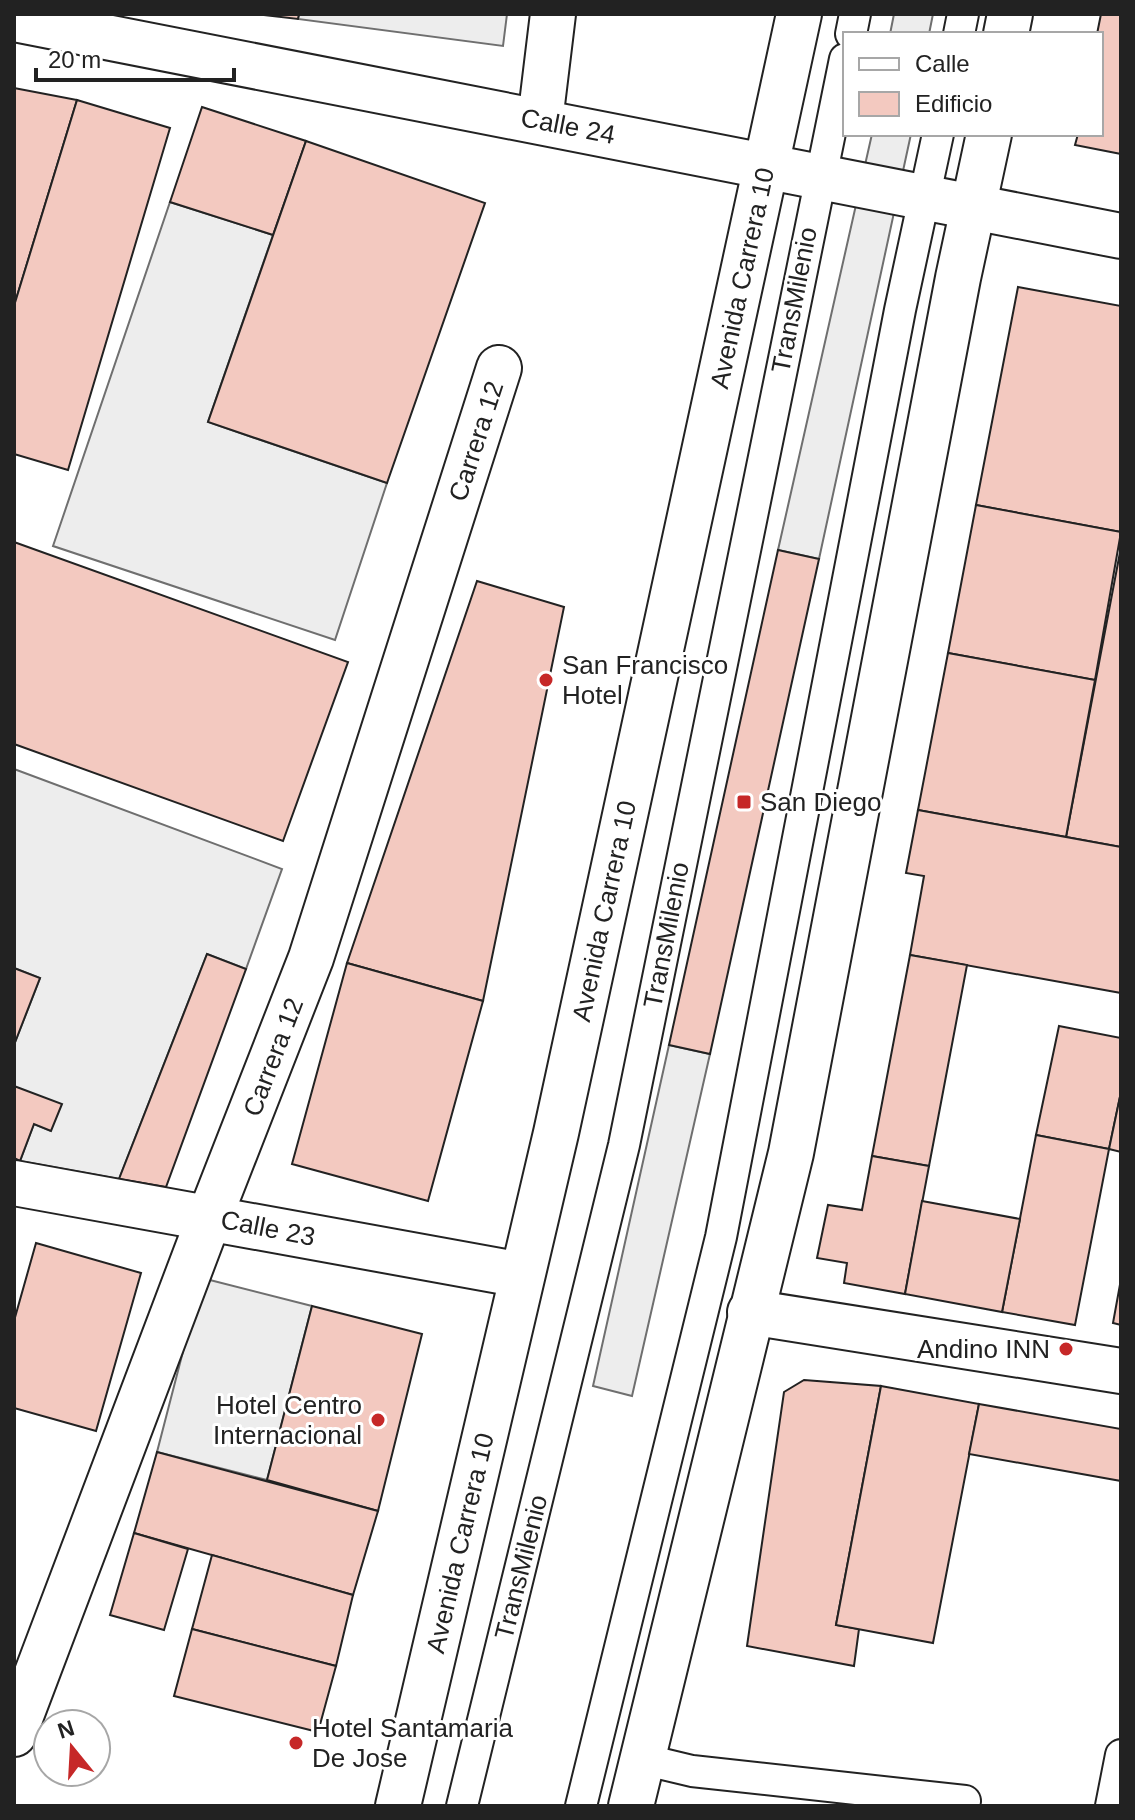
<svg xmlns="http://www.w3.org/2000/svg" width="1135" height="1820" font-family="Helvetica,sans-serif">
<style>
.parking{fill:#ededed;stroke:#6f6f6f;stroke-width:2}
.building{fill:#f3c9c0;stroke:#222;stroke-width:2}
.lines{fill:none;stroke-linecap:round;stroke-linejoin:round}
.service-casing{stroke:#222;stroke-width:34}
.minor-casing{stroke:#222;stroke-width:48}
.tertiary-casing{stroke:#222;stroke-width:48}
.primary-casing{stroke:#222;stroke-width:48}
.service{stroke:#fff;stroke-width:30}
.minor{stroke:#fff;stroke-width:44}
.tertiary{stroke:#fff;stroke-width:44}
.primary{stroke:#fff;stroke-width:44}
.poi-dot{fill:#c62828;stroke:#fff;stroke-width:3}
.labels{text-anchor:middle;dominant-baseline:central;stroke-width:6;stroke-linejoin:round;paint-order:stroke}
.street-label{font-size:26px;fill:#222;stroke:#fff}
.poi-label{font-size:26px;fill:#222;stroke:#fff;text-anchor:start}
</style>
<rect width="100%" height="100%" fill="#fff"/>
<g class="parking">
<path d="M299 14H507L503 46 298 19Z"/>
<path d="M894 14H933L929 34H890Z"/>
<path d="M872 134H911L819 559 778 550Z"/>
<path d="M170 202 273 235 208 422 387 483 335 640 53 546Z"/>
<path d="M14 769 282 869 246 969 207 954 119 1179 20 1161 34 1124 51 1131 14 1086V1045L40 978 14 968Z"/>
<path d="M669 1045 710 1054 632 1396 593 1386Z"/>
<path d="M202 1278 312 1306 267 1480 157 1452Z"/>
</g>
<g class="building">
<path d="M255 14H299L298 19Z"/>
<path d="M1101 14H1121V154L1075 145 1078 134H1101V34H1097Z"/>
<path d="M14 88 77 100 14 306Z"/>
<path d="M77 100 170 128 68 470 14 454V306Z"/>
<path d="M202 107 306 141 273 235 170 202Z"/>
<path d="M306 141 485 203 387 483 208 422Z"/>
<path d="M1018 287 1121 306V532L976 505Z"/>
<path d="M976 505 1121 532 1095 680 948 653Z"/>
<path d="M14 542 348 662 283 841 14 744Z"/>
<path d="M1121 547V847L1066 837Z"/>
<path d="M778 550 819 559 710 1054 669 1045Z"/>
<path d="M477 581 564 607 483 1001 347 963Z"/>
<path d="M948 653 1095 680 1066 837 918 810Z"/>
<path d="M918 810 1121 847V993L910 955 924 876 906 873Z"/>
<path d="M207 954 246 969 166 1187 119 1179Z"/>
<path d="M910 955 967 965 929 1166 872 1156Z"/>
<path d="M347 963 483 1001 428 1201 292 1164Z"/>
<path d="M14 968 40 978 14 1045Z"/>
<path d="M1059 1026 1121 1038V1092L1109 1149 1036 1135Z"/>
<path d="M14 1086 62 1104 51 1131 34 1124 20 1161 14 1158Z"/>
<path d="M1121 1092V1152L1109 1149Z"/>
<path d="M1036 1135 1109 1149 1075 1325 1002 1312Z"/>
<path d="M872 1156 929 1166 905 1294 844 1283 847 1263 817 1258 828 1205 862 1210Z"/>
<path d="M922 1201 1020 1219 1002 1312 905 1294Z"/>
<path d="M36 1243 141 1273 96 1431 14 1408V1321Z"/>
<path d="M1121 1279V1325L1113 1323Z"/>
<path d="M312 1306 422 1334 378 1511 267 1480Z"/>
<path d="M804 1380 881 1386 836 1625 859 1629 854 1666 747 1646 784 1392Z"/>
<path d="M881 1386 979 1404 933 1643 836 1625Z"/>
<path d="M979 1404 1121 1429V1481L969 1454Z"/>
<path d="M157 1452 378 1511 353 1595 134 1533Z"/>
<path d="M134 1533 188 1549 164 1630 110 1615Z"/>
<path d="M212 1555 353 1595 336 1666 192 1629Z"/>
<path d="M192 1629 336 1666 318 1732 174 1696Z"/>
</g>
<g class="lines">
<g class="service-casing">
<g id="service">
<path d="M851 34 855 14"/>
<path d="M959 34 963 14"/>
<path d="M642 1759 692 1771 965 1801"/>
<path d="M462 1806 624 1145 845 59"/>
<path d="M581 1806 721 1237 900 310 938 134"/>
<path d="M1111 1806 1121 1755"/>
</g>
</g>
<g class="minor-casing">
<g id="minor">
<path d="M540 121 553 14"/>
<path d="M14 1183 522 1275"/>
<path d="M210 1216 311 958 499 368"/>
<path d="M750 1312 1121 1371"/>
</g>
</g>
<g class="tertiary-casing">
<g id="tertiary">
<path d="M14 19 1121 236"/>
<path d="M14 1734 210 1216"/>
</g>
</g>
<g class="primary-casing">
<g id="primary">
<path d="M1006 34 1010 14"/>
<path d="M398 1806 556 1133 799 14"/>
<path d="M631 1806 791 1153 958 278 989 134"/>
</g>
</g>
<use href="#service" class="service"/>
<use href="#minor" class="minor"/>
<use href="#tertiary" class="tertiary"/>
<use href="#primary" class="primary"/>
</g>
<g class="poi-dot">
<circle cx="546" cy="680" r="8"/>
<rect x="736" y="794" width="16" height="16" rx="4"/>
<circle cx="1066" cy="1349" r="8"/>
<circle cx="378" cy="1420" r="8"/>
<circle cx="296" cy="1743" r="8"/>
</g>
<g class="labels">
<g class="street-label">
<text transform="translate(568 126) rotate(11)">Calle 24</text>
<text transform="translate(742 278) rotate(-78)">Avenida Carrera 10</text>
<text transform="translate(794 300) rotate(-79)">TransMilenio</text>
<text transform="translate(476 441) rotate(-72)">Carrera 12</text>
<text transform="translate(604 911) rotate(-78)">Avenida Carrera 10</text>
<text transform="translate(666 935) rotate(-79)">TransMilenio</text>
<text transform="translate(273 1057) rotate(-69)">Carrera 12</text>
<text transform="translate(268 1228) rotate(11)">Calle 23</text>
<text transform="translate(460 1543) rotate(-77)">Avenida Carrera 10</text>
<text transform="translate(521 1567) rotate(-76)">TransMilenio</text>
</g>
<g class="poi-label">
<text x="562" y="665">San Francisco<tspan x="562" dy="30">Hotel</tspan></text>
<text x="760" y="802">San Diego</text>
<text x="1050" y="1349" text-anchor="end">Andino INN</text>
<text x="362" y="1405" text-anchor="end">Hotel Centro<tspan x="362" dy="30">Internacional</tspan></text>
<text x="312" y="1728">Hotel Santamaria<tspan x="312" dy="30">De Jose</tspan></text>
</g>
</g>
<rect width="1135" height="1820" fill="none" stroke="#222222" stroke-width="32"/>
<rect x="843" y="32" width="260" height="104" fill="#ffffff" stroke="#a7a7a7" stroke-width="2"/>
<rect x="859" y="58" width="40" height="12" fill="#ffffff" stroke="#a7a7a7" stroke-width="2"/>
<text x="915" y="72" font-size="24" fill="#222222">Calle</text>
<rect x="859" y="92" width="40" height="24" fill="#f3c9c0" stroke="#a7a7a7" stroke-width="2"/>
<text x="915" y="112" font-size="24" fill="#222222">Edificio</text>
<g transform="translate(72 1748) rotate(342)"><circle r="38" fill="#ffffff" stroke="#a7a7a7" stroke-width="2"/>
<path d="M0-6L14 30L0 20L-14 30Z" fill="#c62828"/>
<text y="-12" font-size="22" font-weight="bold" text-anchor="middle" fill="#222222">N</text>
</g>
<path d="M36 68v12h198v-12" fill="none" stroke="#222222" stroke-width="4"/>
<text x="48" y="68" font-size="24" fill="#222222" stroke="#ffffff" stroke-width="6" paint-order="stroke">20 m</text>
</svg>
